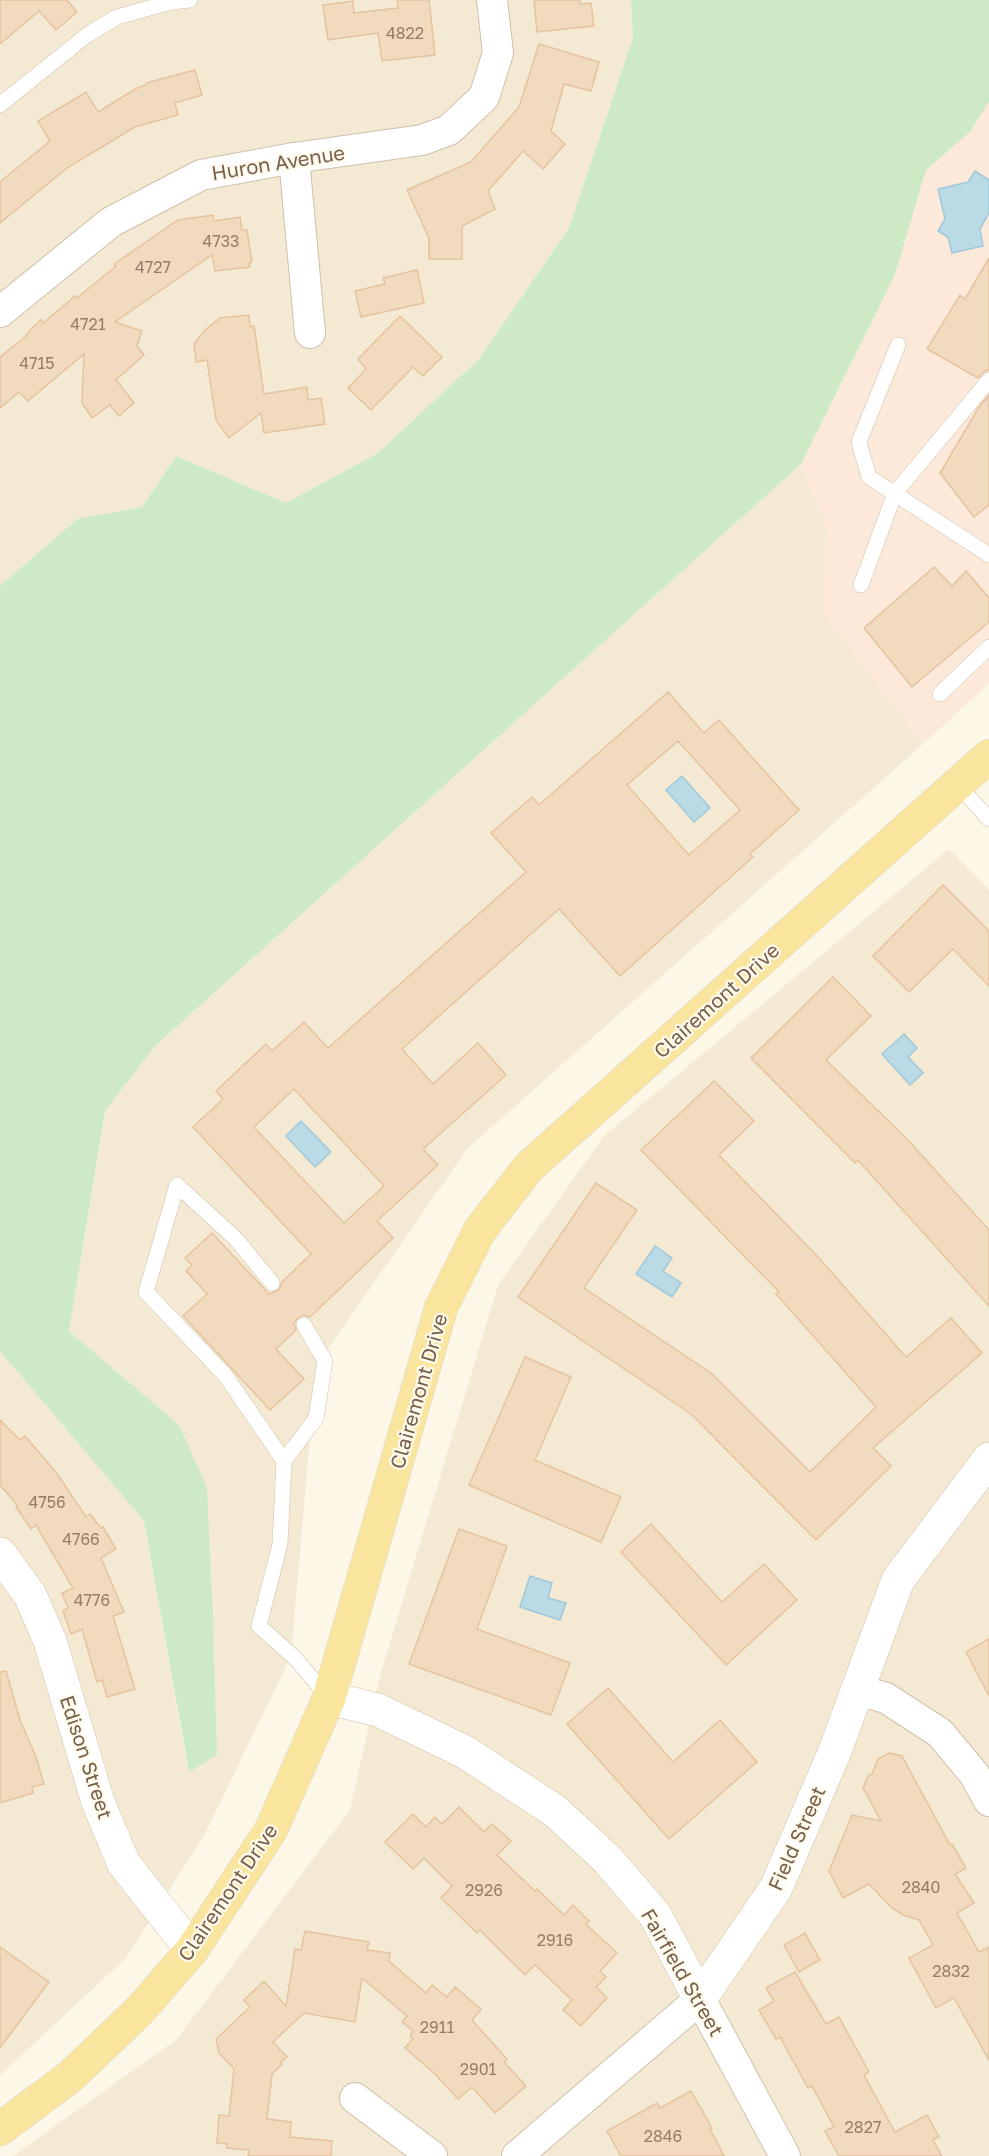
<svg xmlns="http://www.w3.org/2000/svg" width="989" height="2156" font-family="'Golos Text',sans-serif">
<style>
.residential{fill:#f4ead4}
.commercial{fill:#fce9da}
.green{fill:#ceeac4}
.water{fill:#badae6;stroke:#a1c7d8;stroke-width:1.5}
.building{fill:#f2dabe;stroke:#e4c39e;stroke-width:1.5;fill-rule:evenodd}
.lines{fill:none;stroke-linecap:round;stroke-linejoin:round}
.lane-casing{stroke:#cec0ac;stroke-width:16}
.street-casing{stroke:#cec0ac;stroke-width:32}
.secondary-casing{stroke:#d1c1a9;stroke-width:34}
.primary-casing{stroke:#dbd6d0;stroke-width:34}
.lane{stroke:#fff;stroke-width:15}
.street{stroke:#fff;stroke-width:30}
.secondary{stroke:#fff;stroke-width:33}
.primary{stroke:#fae59f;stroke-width:33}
.labels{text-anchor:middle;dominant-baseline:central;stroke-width:4.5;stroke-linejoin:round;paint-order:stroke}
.number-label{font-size:16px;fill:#957e68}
.street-label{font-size:20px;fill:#76604b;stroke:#fffaec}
</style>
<rect width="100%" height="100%" fill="#fcf7e6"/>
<g class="residential">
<path d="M0 0H631L633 38 569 228 479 359 378 453 286 503 176 456 142 507 77 519 0 586Z"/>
<path d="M801 464 827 528 825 615 923 744 467 1149 316 1366 291 1656 205 1834 126 1958 0 2075V1351L144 1521 188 1771 179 1425 69 1331 105 1111 154 1047Z"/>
<path d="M949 849 989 890V2156H13L176 2040 350 1810 380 1676 498 1285 604 1136Z"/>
</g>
<path class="commercial" d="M989 102V683L923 744 825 615 827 528 801 464 895 275 926 170 970 132Z"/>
<path class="green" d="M631 0H989V102L970 132 926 170 895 275 801 464 154 1047 105 1111 69 1331 179 1425 207 1488 212 1596 217 1755 189 1772 144 1521 0 1351V586L77 519 142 507 176 456 286 503 378 453 479 359 569 228 633 38Z"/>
<g class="water">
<path d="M975 171 989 180V213L980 229 983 246 952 253 948 237 938 231 945 219 938 189 968 182Z"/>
<path d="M682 776 710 808 694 822 666 790Z"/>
<path d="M904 1034 917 1048 908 1057 923 1073 910 1085 882 1054Z"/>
<path d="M301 1121 331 1152 315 1167 286 1136Z"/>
<path d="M655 1246 672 1258 663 1271 681 1283 672 1297 636 1274Z"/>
<path d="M530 1576 552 1583 548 1598 566 1603 560 1620 520 1607Z"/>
</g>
<g class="building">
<path d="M0 0H67L77 12 56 30 39 11 0 44Z"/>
<path d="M397 0H429L435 55 382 61 378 33 328 40 323 5 353 1 354 13 398 8Z"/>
<path d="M534 0H580V4L591 3 594 26 537 32Z"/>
<path d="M539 44 599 62 591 91 564 84 551 131 565 144 543 169 523 151 488 191 495 209 462 226V259H429V238L407 190 471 162 519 107Z"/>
<path d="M195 70 202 95 175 103 178 115 135 127 67 168 0 223V182L50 141 38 121 86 92 98 112 137 88 146 85V83Z"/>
<path d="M213 215 214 221 240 217 242 230H247L252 262 249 263 250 267 215 271 212 255 115 322 142 331 137 346 144 355 116 380 134 403 119 416 110 405 92 418 82 403 84 354 28 401 19 392 0 408V357L25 337 31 329 41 320 43 323 75 296 77 298 116 266 114 264 178 220Z"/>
<path d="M989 258V370L985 371 978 378 927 349 960 295 965 299Z"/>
<path d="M417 270 424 303 361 317 355 291 385 284 383 278Z"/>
<path d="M249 315 250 327 254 326 264 394 307 387 308 400 321 398 325 424 264 433 261 413 229 438 216 420 207 360 196 362 194 344 205 330 220 318Z"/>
<path d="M400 316 442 357 423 376 413 367 371 410 348 388 366 369 358 359Z"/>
<path d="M989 395V505L974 517 940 473 979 407Z"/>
<path d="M934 567 952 586 966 571 989 598V622L912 687 864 628Z"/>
<path d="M668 692 704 733 719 720 799 810 750 854 753 857 620 976 559 909 402 1049 433 1084 478 1043 506 1075 423 1149 438 1165 377 1221 393 1238 310 1317 303 1315 296 1320 294 1324 296 1330 276 1349 304 1379 270 1410 183 1316 207 1294 186 1271 192 1265 185 1258 212 1233 269 1294 279 1290 282 1282 311 1254 193 1127 223 1099 216 1091 266 1044 272 1051 304 1022 328 1048 526 872 491 833 532 797 539 805ZM678 741 740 810 689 855 627 785ZM294 1089 384 1186 344 1223 254 1127Z"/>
<path d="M943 885 989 931V986L953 949 909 992 873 956Z"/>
<path d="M833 977 871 1016 826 1060 909 1141 989 1230V1306L858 1160 855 1163 751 1058Z"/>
<path d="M714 1081 754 1121 719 1155 819 1258 906 1357 951 1318 982 1353 873 1448 891 1466 816 1540 691 1414 518 1297 596 1183 637 1210 584 1288 711 1373 810 1472 876 1407 776 1294 779 1292 641 1150Z"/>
<path d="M525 1357 571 1377 535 1460 621 1497 601 1542 469 1485Z"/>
<path d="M0 1420 20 1440 25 1436 58 1475 86 1517 90 1514 101 1528 103 1527 116 1549 101 1558 124 1612 113 1616 135 1689 107 1697 102 1680 97 1682 82 1629 71 1634 63 1611 68 1608 62 1593 73 1588 36 1525 31 1529 16 1507 18 1506 0 1485Z"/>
<path d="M651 1524 722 1602 764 1564 797 1600 726 1665 621 1552Z"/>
<path d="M459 1529 507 1546 477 1629 570 1663 551 1715 409 1664Z"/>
<path d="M989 1639V1696L966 1652Z"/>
<path d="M6 1671 20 1720 36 1757 44 1784 32 1787 33 1793 0 1803V1672Z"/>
<path d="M608 1688 673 1762 720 1720 757 1762 669 1839 567 1724Z"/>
<path d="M889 1753 902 1756 950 1845 952 1844 966 1868 955 1874 974 1903 957 1913 979 1952 989 1947V2060L954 1998 936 2008 909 1958 933 1945 919 1920 903 1915 892 1908 869 1884 843 1898 829 1871 852 1815 881 1821 863 1788 868 1776 872 1774 878 1759Z"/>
<path d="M459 1807 484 1832 492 1824 511 1841 497 1855 535 1891 537 1889 564 1915 573 1905 589 1921 586 1924 617 1953 600 1971 606 1977 596 1987 607 1998 581 2026 563 2010 572 2000 535 1965 525 1975 480 1930 477 1933 441 1898 452 1886 424 1858 413 1869 385 1842 413 1814 426 1827 435 1817 442 1824Z"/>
<path d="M305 1931 369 1942 367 1950 390 1953 389 1961 426 1993 432 1985 447 1997 455 1987 481 2009 472 2020 507 2059 504 2062 526 2086 495 2113 472 2087 458 2099 434 2073 405 2048 413 2039 410 2036 413 2031 402 2022 407 2016 362 1978 355 2022 304 2013 273 2042 287 2057 281 2062 282 2064 272 2074 267 2119 291 2122 290 2137 332 2141 331 2156H248L249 2150 227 2148V2144L217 2143 219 2115 229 2116 234 2069 219 2053 216 2039 250 2007 244 2000 264 1981 286 2006 295 1949 301 1950Z"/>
<path d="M805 1933 820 1960 799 1972 784 1945Z"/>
<path d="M0 1947 49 1982 0 2048Z"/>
<path d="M795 1972 826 2024 839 2017 869 2072 864 2075 895 2132 927 2115 939 2137 933 2140 942 2156H839L825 2131 834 2127 812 2086 808 2088 780 2037 776 2039 759 2010 774 2001 766 1988Z"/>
<path d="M691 2091 712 2128 710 2129 724 2156H621L607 2131 657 2103 660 2108Z"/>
</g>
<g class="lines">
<g class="lane-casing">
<g id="lane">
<path d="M0 105 87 35 117 17 171 2 190 0"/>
<path d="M898 345 859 442 869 477 989 555"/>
<path d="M861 585 895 493 989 380"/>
<path d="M940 694 989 647"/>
<path d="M957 784 989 819"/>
<path d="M272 1283 236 1239 177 1185 146 1292 225 1375 284 1461 316 1418 325 1361 304 1325"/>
<path d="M284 1461 280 1544 259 1626 295 1658 328 1697"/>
</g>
</g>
<g class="street-casing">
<g id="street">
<path d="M294 158 310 333"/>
<path d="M0 312 111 222 201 175 294 158 422 140 449 130 484 97 498 53 492 0"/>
<path d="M858 1690 886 1698 940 1733 974 1774 989 1801"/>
<path d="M355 2098 432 2156"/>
<path d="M517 2156 700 1999 785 2156"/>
</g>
</g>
<g class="secondary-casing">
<g id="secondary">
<path d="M0 1554 30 1595 50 1641 98 1802 124 1864 192 1950"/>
<path d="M329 1698 378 1710 465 1752 555 1811 607 1859 655 1915 700 1999 776 1888 835 1751 898 1580 989 1459"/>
</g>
</g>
<g class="primary-casing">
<path id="primary" d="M0 2129 71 2076 141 2009 192 1950 271 1830 329 1698 441 1308 480 1230 529 1167 989 756"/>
</g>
<use href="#lane" class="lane"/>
<use href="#street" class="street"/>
<use href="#secondary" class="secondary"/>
<use href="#primary" class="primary"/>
</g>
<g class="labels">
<g class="number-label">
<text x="405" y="33">4822</text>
<text x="221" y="241">4733</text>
<text x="153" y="267">4727</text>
<text x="88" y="324">4721</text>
<text x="37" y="363">4715</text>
<text x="47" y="1502">4756</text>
<text x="81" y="1539">4766</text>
<text x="92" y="1600">4776</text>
<text x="921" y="1887">2840</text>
<text x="484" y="1890">2926</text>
<text x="555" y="1940">2916</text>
<text x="951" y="1971">2832</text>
<text x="437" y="2027">2911</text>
<text x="478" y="2069">2901</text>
<text x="863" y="2127">2827</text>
<text x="663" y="2136">2846</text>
</g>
<g class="street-label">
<text transform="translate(278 162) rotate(-9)">Huron Avenue</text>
<text transform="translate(716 1000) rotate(-42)">Clairemont Drive</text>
<text transform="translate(418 1391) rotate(-74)">Clairemont Drive</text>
<text transform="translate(87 1757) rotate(72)">Edison Street</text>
<text transform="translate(796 1838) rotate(-66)">Field Street</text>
<text transform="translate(227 1892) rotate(-56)">Clairemont Drive</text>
<text transform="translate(683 1972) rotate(60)">Fairfield Street</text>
</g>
</g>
</svg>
